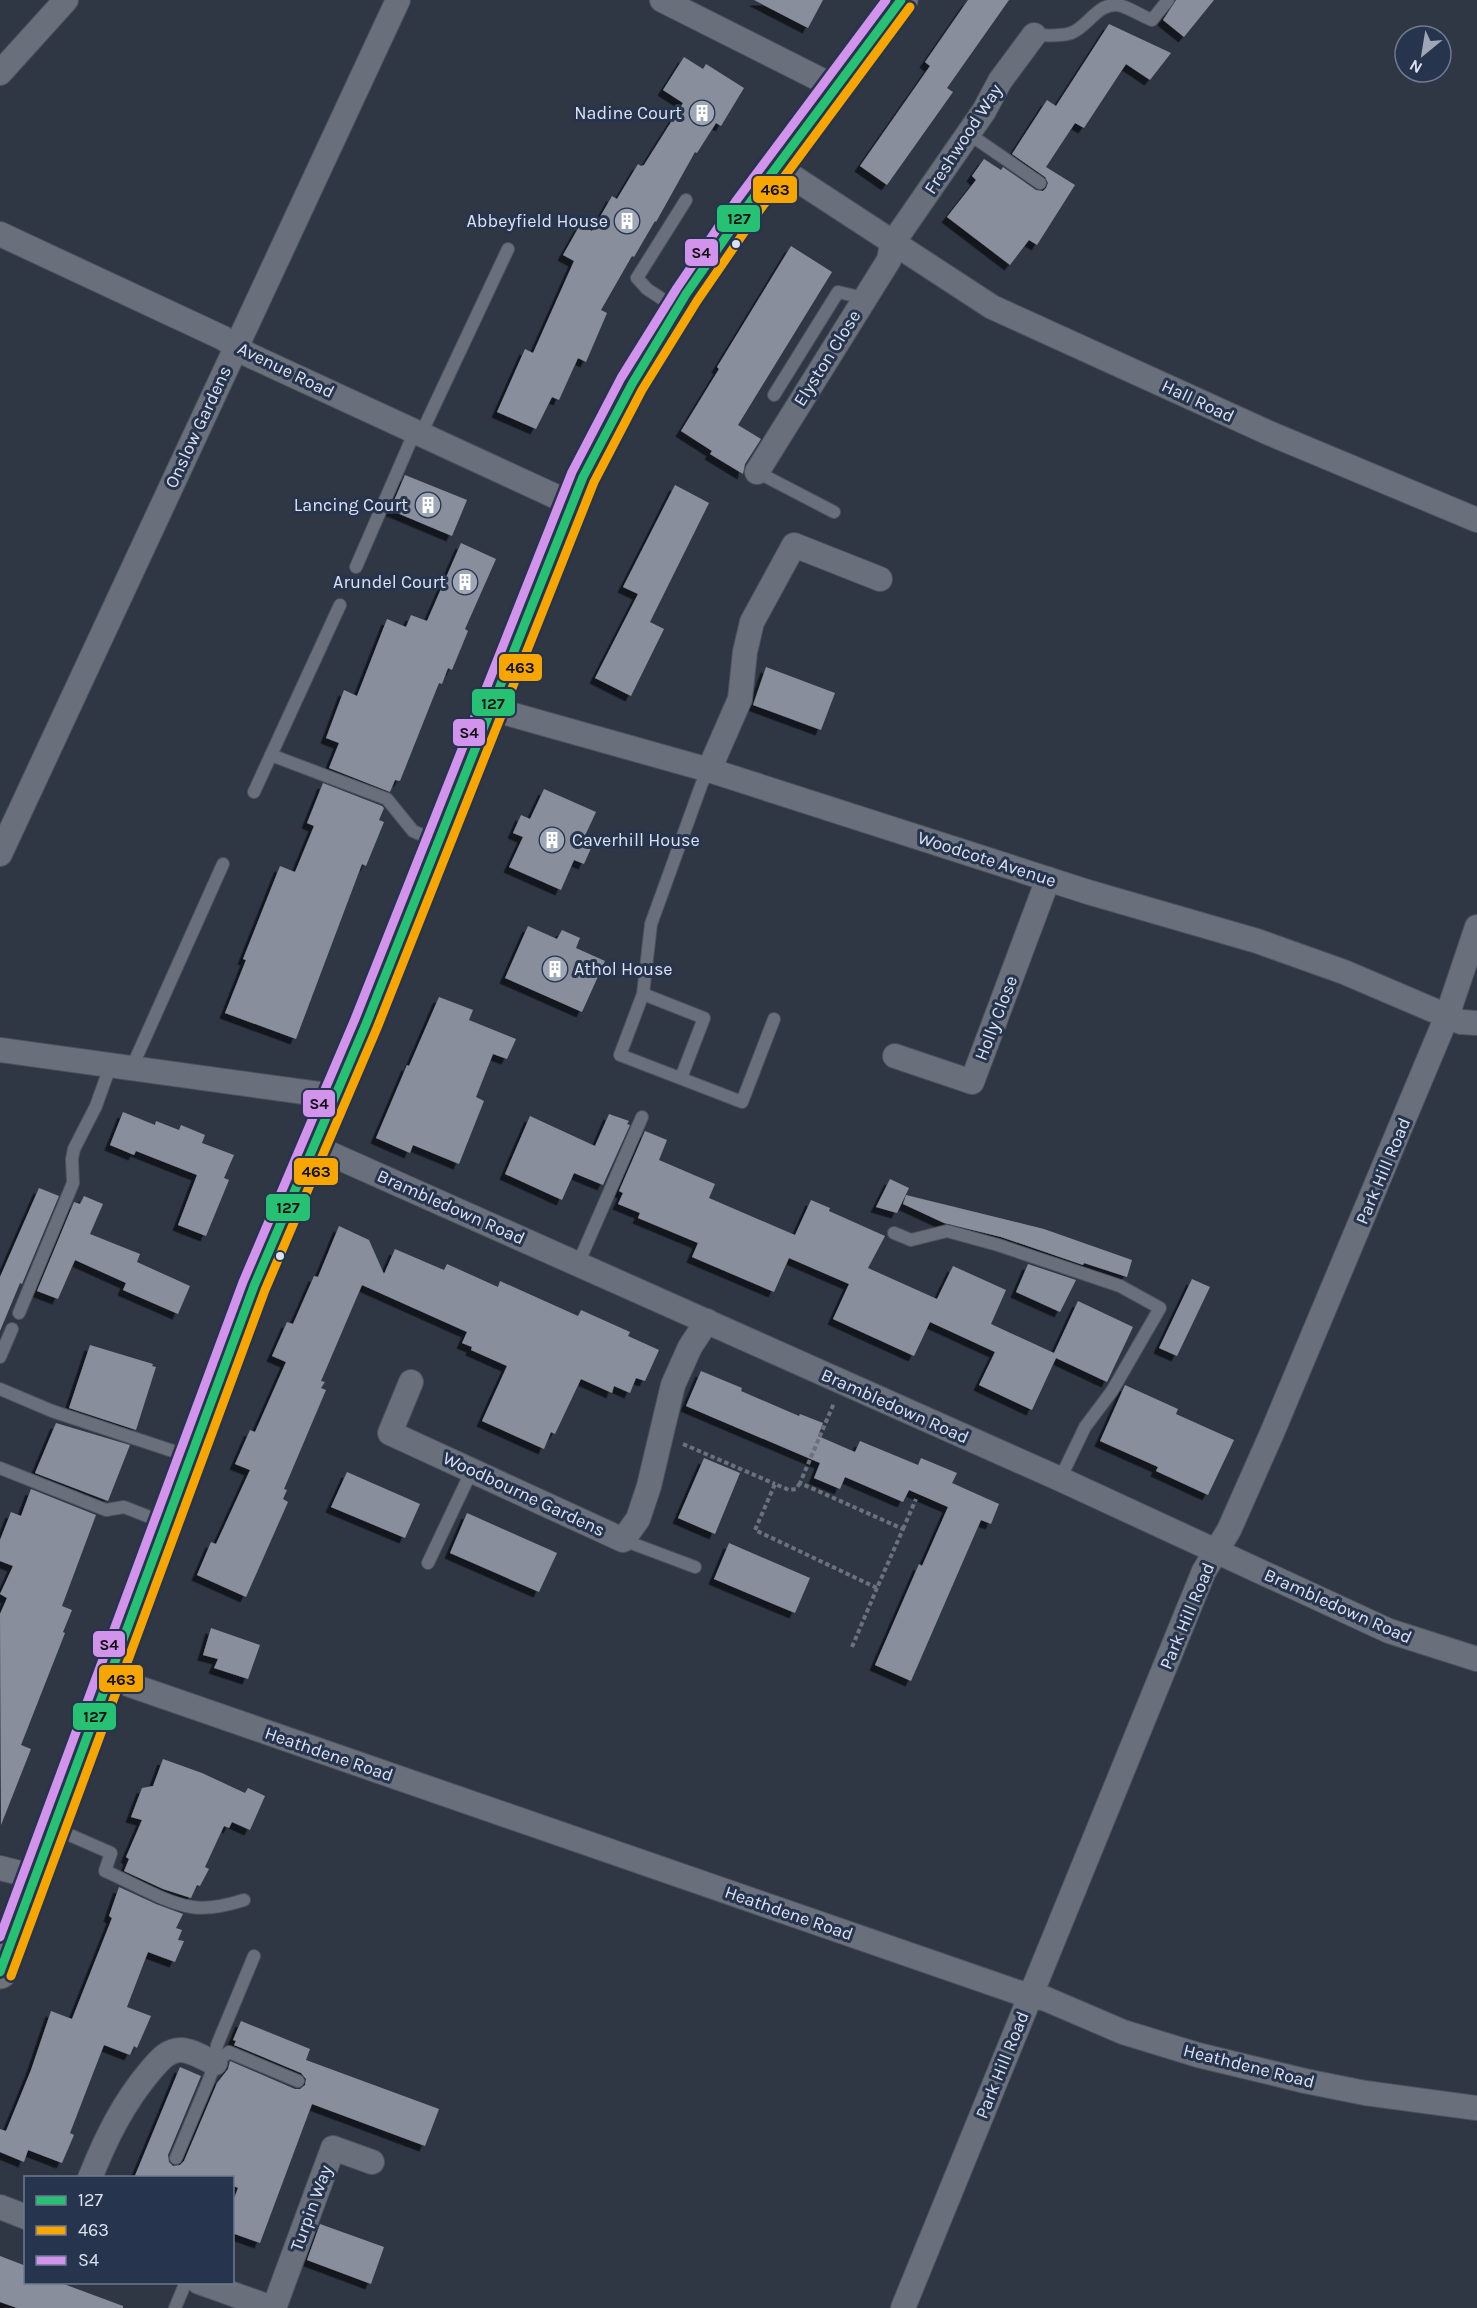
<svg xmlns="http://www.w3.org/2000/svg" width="1477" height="2308" font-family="Karla,sans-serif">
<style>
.building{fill:#888e9b;filter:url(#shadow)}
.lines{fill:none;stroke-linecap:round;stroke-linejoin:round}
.service-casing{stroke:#4c535e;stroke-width:14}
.minor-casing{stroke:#4c535e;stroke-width:26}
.primary-casing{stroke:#4c535e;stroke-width:35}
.path{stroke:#6c727b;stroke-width:4;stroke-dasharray:4.5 3;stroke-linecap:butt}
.service{stroke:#6a707b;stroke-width:12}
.minor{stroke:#6a707b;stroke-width:24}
.primary{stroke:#70717a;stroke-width:33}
.bus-1-casing{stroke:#27344d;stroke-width:14}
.bus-2-casing{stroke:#27344d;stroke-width:14}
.bus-3-casing{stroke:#27344d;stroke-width:14}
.bus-1{stroke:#26c172;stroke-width:9}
.bus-2{stroke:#f7a600;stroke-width:9}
.bus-3{stroke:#d193ec;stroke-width:9}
.bus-dot{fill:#dbe3f3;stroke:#27344d;stroke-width:2}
.labels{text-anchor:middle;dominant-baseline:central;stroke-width:6;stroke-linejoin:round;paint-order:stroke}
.poi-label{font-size:18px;fill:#dbe3f3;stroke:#27344d;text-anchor:end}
.street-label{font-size:18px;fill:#dbe3f3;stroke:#27344d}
.line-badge{stroke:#27344d;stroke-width:2}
.pale-badge-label{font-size:16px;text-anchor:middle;font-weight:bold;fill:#111}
</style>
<defs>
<filter id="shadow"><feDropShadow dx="-5.5" dy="5.5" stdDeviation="0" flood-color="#0009"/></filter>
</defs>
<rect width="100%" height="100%" fill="#2f3745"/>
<g class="building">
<path d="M754 0H823L808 28Z"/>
<path d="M968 0H1009L947 88 953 92 887 185 860 166 930 66 925 62Z"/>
<path d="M1176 0H1214L1184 37 1163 20Z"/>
<path d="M1109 24 1171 53 1150 80 1126 64 1084 128 1075 123 1046 167 1075 185 1037 245 1029 240 1010 265 947 217 976 180 972 176 984 159 1001 170 1003 167 1036 190 1043 191 1046 188 1048 183 1045 177 1012 154 1047 100 1056 106Z"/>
<path d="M684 57 703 69 706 64 744 88 721 126 716 123 697 153 695 152 656 222 655 221 634 257 632 256 601 310 607 313 586 362 578 358 559 400 552 397 536 429 497 412 525 349 533 353 574 261 563 255 580 225 592 231 612 196 617 199 638 164 641 166 644 165 683 103 663 90Z"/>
<path d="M791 246 832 272 738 425 761 439 745 464 743 474 710 454 712 451 681 431 719 369 717 367Z"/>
<path d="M405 475 467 500 452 536 390 510Z"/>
<path d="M675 485 709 503 650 622 664 629 631 696 595 678 638 594 623 587Z"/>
<path d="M461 543 496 559 465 629 468 631 452 670 448 668 442 684 439 683 400 781 395 780 390 792 329 768 339 743 326 738 344 690 357 696 387 619 406 627 411 615 427 621Z"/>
<path d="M766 667 835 693 821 730 753 705Z"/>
<path d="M323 783 382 806 384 808 379 820 384 822 366 866 362 864 296 1039 225 1013 246 960 243 959 280 866 295 872 314 826 307 823Z"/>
<path d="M544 789 596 812 582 842 592 846 584 864 574 860 561 890 509 867 523 837 513 833 521 815 530 819Z"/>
<path d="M528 926 557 939 562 930 580 938 576 948 605 961 582 1012 505 978Z"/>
<path d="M439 997 473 1010 469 1020 516 1039 507 1059 493 1054 476 1097 484 1101 459 1164 413 1145 410 1153 376 1138 407 1065 409 1066Z"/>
<path d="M123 1112 155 1125 156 1121 179 1130 181 1125 205 1135 202 1143 234 1155 224 1178 229 1180 206 1236 178 1225 197 1175 136 1151 134 1155 110 1145Z"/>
<path d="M609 1114 629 1121 627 1124 630 1125 603 1185 574 1173 562 1200 505 1174 530 1116 595 1146Z"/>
<path d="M645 1131 667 1140 659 1160 715 1184 709 1198 795 1235 811 1200 830 1208 829 1211 885 1236 868 1268 937 1299 953 1266 1006 1290 991 1324 1054 1353 1078 1301 1133 1327 1107 1382 1056 1358 1032 1410 979 1385 995 1352 930 1322 914 1356 833 1319 849 1284 789 1258 774 1292 692 1257 698 1243 638 1218 640 1213 618 1204 623 1193 619 1191Z"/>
<path d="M890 1179 909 1188 897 1213 876 1207Z"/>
<path d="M39 1188 59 1196 22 1284 20 1283 0 1331V1277Z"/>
<path d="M906 1195 1044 1229 1132 1260 1127 1277 1084 1263 1083 1265 1001 1237 944 1223 903 1204Z"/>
<path d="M84 1196 103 1204 90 1234 140 1254 137 1262 190 1286 178 1314 123 1290 126 1283 75 1260 58 1299 37 1291 74 1202 80 1204Z"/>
<path d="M339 1226 369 1240 384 1274 395 1249 444 1270 447 1264 498 1287 500 1281 578 1316 581 1310 630 1332 628 1336 659 1350 645 1381 636 1378 630 1393 614 1386 612 1393 581 1379 555 1434 551 1432 544 1449 482 1421 507 1366 471 1350 472 1347 462 1343 467 1332 362 1285 321 1381 325 1382 321 1388 326 1390 284 1489 287 1490 283 1499 288 1502 246 1597 197 1575 211 1542 216 1544 250 1470 235 1464 250 1430 255 1432 286 1362 272 1356 287 1322 293 1324 314 1276 318 1277Z"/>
<path d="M1028 1264 1076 1280 1060 1312 1016 1292Z"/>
<path d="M1192 1279 1210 1287 1177 1356 1159 1348Z"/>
<path d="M90 1345 153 1364 152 1366 156 1367 136 1430 69 1408Z"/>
<path d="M701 1371 742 1388 741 1391 799 1416 800 1414 823 1423 818 1436 855 1452 860 1441 918 1465 921 1458 957 1473 952 1483 999 1504 991 1524 981 1520 911 1681 875 1665 919 1564 922 1566 948 1507 909 1490 903 1502 845 1477 840 1489 814 1478 820 1463 686 1406Z"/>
<path d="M1125 1385 1178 1409 1176 1414 1234 1440 1208 1495 1156 1471 1158 1467 1100 1441Z"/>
<path d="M56 1423 130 1445 108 1501 35 1473Z"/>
<path d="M704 1458 740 1473 715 1534 678 1518Z"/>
<path d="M347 1472 420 1504 405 1538 331 1507Z"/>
<path d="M31 1489 96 1515 62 1606 72 1610 63 1632 65 1633 21 1745 31 1749 1 1825 0 1614 7 1598 0 1594 13 1566 0 1561V1540L11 1512 21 1516Z"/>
<path d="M467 1513 557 1553 539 1592 450 1553Z"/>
<path d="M729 1543 810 1578 795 1613 714 1579Z"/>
<path d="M211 1628 260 1645 248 1679 214 1668 218 1659 203 1655Z"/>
<path d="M163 1759 202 1773 245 1793 248 1788 265 1796 250 1830 232 1822 229 1828 224 1826 205 1867 209 1869 200 1886 197 1885 191 1898 163 1889 124 1871 129 1859 126 1857 142 1820 131 1817 142 1788 153 1786Z"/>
<path d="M119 1887 156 1904 183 1914 176 1928 182 1930 178 1940 184 1941 175 1962 148 1952 127 2007 151 2016 137 2048 134 2046 130 2055 104 2045 70 2133 74 2135 62 2163 28 2150 24 2162 0 2152V2129L6 2131 31 2070 51 2011 72 2019 112 1918 109 1916Z"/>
<path d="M241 2021 310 2049 306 2060 439 2109 425 2146 312 2104 260 2243 232 2233V2204L238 2188 232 2185V2178H134L180 2067 201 2076 168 2155 169 2162 173 2166 180 2165 184 2161 217 2083 228 2069 230 2061 295 2089H300L305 2085 306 2079 301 2073 234 2045 236 2041 233 2040Z"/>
<path d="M320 2224 384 2247 371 2284 307 2260Z"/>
<path d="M0 2256 26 2266V2283H61L123 2306V2308H17L0 2302Z"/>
</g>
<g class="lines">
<g class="service-casing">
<g id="service">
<path d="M1034 35C1046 35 1059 37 1071 33 1088 27 1097 3 1118 5 1129 7 1141 16 1152 20L1168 0"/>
<path d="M969 134 1040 183"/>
<path d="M676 308 647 289 637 278 686 200"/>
<path d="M774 395 838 292 864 298"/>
<path d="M421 434 508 249"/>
<path d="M757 472 834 512"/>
<path d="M356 567 415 431"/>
<path d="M340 605 271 755 387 799 413 831 438 842"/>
<path d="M709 770 702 783 651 924 643 994 620 1055 742 1102 774 1019"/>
<path d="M254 792 271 755"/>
<path d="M643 994 704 1018 681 1078"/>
<path d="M132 1067 223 864"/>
<path d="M894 1233 911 1240 947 1231 998 1245 1120 1286 1160 1308 1112 1391 1085 1427 1060 1479"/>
<path d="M578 1264 642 1117"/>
<path d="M19 1313 73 1183 72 1159 74 1149 96 1106 111 1064"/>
<path d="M0 1357 12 1329"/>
<path d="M0 1389 52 1411 188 1456"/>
<path d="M0 1468 106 1510 124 1507 165 1523"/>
<path d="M623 1540 695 1567"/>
<path d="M428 1563 472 1470"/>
<path d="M56 1829 111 1853 105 1871C131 1882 165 1903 192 1907 209 1910 228 1905 244 1900"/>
<path d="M215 2063 229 2052 298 2081"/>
<path d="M176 2158 208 2082 215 2063 217 2045 254 1956"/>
<path d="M175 2308 186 2282"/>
</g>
</g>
<g class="minor-casing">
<g id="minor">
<path d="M662 0 835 87"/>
<path d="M0 73 66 0"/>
<path d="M776 166 992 307 1269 433 1477 520"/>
<path d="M0 234 223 338 249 355 572 504"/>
<path d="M757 472 889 260 892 244 984 111 1000 81 1034 35"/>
<path d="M492 709 709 770 1088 892 1257 941 1344 972 1461 1022 1477 1023"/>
<path d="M709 770 740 699 745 652 752 622 794 545 880 579"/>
<path d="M0 854 398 0"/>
<path d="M0 1050 319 1094 334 1098"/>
<path d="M895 1056 972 1082 1048 879"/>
<path d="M315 1147 1060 1479 1389 1631 1477 1659"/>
<path d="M411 1382 390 1433 623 1540 638 1519 649 1486 673 1385 690 1347 707 1321"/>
<path d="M110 1678 1017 1992 1046 1999 1123 2032 1198 2055 1305 2081 1365 2093 1477 2108"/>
<path d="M0 1868 36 1877"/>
<path d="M90 2178C106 2138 123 2103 151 2070 159 2061 167 2050 181 2050 191 2050 205 2059 215 2063"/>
<path d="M0 2207 26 2217"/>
<path d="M199 2282 272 2308"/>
<path d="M274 2308 333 2148 372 2162"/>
<path d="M903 2308 1204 1571 1229 1530 1272 1433 1447 1016 1477 927"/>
</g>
</g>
<g class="primary-casing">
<path id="primary" d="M0 1972 254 1286 366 1024 583 477C643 350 724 235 808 124 839 82 869 41 901 0"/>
</g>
<g class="path">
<path d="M683 1444 775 1484"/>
<path d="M800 1483 796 1489 789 1490 775 1484 755 1530 877 1588 903 1529 800 1483 834 1403"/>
<path d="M903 1529 916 1499"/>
<path d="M852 1647 877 1588"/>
</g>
<use href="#service" class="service"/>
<use href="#minor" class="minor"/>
<use href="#primary" class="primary"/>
<g class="bus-1-casing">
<path id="bus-1" d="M0 1972 254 1286 366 1024 583 477 632 384 686 294 746 208 901 0"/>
</g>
<g class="bus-2-casing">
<path id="bus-2" d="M11 1976 265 1290 377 1028 594 482 642 390 697 301 756 215 910 7"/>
</g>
<g class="bus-3-casing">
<path id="bus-3" d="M0 1937 243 1282 355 1019 572 472 621 378 677 288 736 201 886 0"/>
</g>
<use href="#bus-1" class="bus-1"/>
<use href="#bus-2" class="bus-2"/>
<use href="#bus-3" class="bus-3"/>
</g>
<defs>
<g id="building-disc" transform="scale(1.35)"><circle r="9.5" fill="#9fa7b6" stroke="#27344d"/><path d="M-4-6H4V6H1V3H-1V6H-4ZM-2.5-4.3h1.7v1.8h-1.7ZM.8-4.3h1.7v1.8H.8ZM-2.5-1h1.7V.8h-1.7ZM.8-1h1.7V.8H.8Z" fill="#fff"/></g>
</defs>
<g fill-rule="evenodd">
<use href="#building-disc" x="702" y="113"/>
<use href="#building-disc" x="627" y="221"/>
<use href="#building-disc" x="428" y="505"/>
<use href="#building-disc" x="465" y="582"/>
<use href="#building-disc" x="552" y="840"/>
<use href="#building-disc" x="555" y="969"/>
</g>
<g class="bus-dot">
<circle cx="736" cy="244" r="5"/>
<circle cx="280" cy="1256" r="5"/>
</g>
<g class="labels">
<g class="poi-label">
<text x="682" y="113">Nadine Court</text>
<text x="608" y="221">Abbeyfield House</text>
<text x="408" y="505">Lancing Court</text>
<text x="446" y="582">Arundel Court</text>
<text x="572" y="840" text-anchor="start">Caverhill House</text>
<text x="574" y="969" text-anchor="start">Athol House</text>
</g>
<g class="street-label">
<text transform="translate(963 139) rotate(-57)">Freshwood Way</text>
<text transform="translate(827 358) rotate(-58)">Elyston Close</text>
<text transform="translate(286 370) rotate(26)">Avenue Road</text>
<text transform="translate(1198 401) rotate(25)">Hall Road</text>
<text transform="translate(198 427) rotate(-65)">Onslow Gardens</text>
<text transform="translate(987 859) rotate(18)">Woodcote Avenue</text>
<text transform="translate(996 1018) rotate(-69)">Holly Close</text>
<text transform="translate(1383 1171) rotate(-67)">Park Hill Road</text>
<text transform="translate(451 1207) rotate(24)">Brambledown Road</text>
<text transform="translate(895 1406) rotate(24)">Brambledown Road</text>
<text transform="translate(524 1494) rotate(25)">Woodbourne Gardens</text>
<text transform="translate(1338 1606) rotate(24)">Brambledown Road</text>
<text transform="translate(1187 1616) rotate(-67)">Park Hill Road</text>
<text transform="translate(329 1754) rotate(19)">Heathdene Road</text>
<text transform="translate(789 1913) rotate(19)">Heathdene Road</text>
<text transform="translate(1002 2065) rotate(-68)">Park Hill Road</text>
<text transform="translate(1249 2066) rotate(14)">Heathdene Road</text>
<text transform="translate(311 2208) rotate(-70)">Turpin Way</text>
</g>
</g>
<g class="line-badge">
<rect x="752" y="175" width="46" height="29" rx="6" fill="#f7a600"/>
<rect x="716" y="204" width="45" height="29" rx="6" fill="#26c172"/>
<rect x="684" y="238" width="35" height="29" rx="6" fill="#d193ec"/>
<rect x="498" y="653" width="45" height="29" rx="6" fill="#f7a600"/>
<rect x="471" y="688" width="45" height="29" rx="6" fill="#26c172"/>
<rect x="452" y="718" width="34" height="29" rx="6" fill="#d193ec"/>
<rect x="302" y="1089" width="34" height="29" rx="6" fill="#d193ec"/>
<rect x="293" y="1157" width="46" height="29" rx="6" fill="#f7a600"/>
<rect x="265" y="1193" width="46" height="29" rx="6" fill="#26c172"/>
<rect x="92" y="1630" width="34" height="28" rx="6" fill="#d193ec"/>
<rect x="98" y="1664" width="46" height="29" rx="6" fill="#f7a600"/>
<rect x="72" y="1702" width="45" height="29" rx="6" fill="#26c172"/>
</g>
<g class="pale-badge-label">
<text x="775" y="195">463</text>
<text x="739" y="224">127</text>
<text x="701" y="258">S4</text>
<text x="520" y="673">463</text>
<text x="493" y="709">127</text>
<text x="469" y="738">S4</text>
<text x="319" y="1109">S4</text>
<text x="316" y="1177">463</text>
<text x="288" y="1213">127</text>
<text x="109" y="1650">S4</text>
<text x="121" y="1685">463</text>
<text x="95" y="1722">127</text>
</g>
<rect x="24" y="2176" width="210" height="108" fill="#27344d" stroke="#6f7a8f" stroke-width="1.5"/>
<rect x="36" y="2196" width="30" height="9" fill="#26c172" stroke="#6f7a8f" stroke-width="1.5"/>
<text x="78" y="2206" font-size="18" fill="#dbe3f3">127</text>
<rect x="36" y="2226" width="30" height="9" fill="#f7a600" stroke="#6f7a8f" stroke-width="1.5"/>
<text x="78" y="2236" font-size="18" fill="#dbe3f3">463</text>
<rect x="36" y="2256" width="30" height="9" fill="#d193ec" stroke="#6f7a8f" stroke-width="1.5"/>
<text x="78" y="2266" font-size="18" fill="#dbe3f3">S4</text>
<g transform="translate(1423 54) rotate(210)"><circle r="28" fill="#27344d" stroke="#6f7a8f" stroke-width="1.5"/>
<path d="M0-4.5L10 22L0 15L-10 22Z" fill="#9fa7b6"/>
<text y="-9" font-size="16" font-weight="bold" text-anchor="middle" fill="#dbe3f3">N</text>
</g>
</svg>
